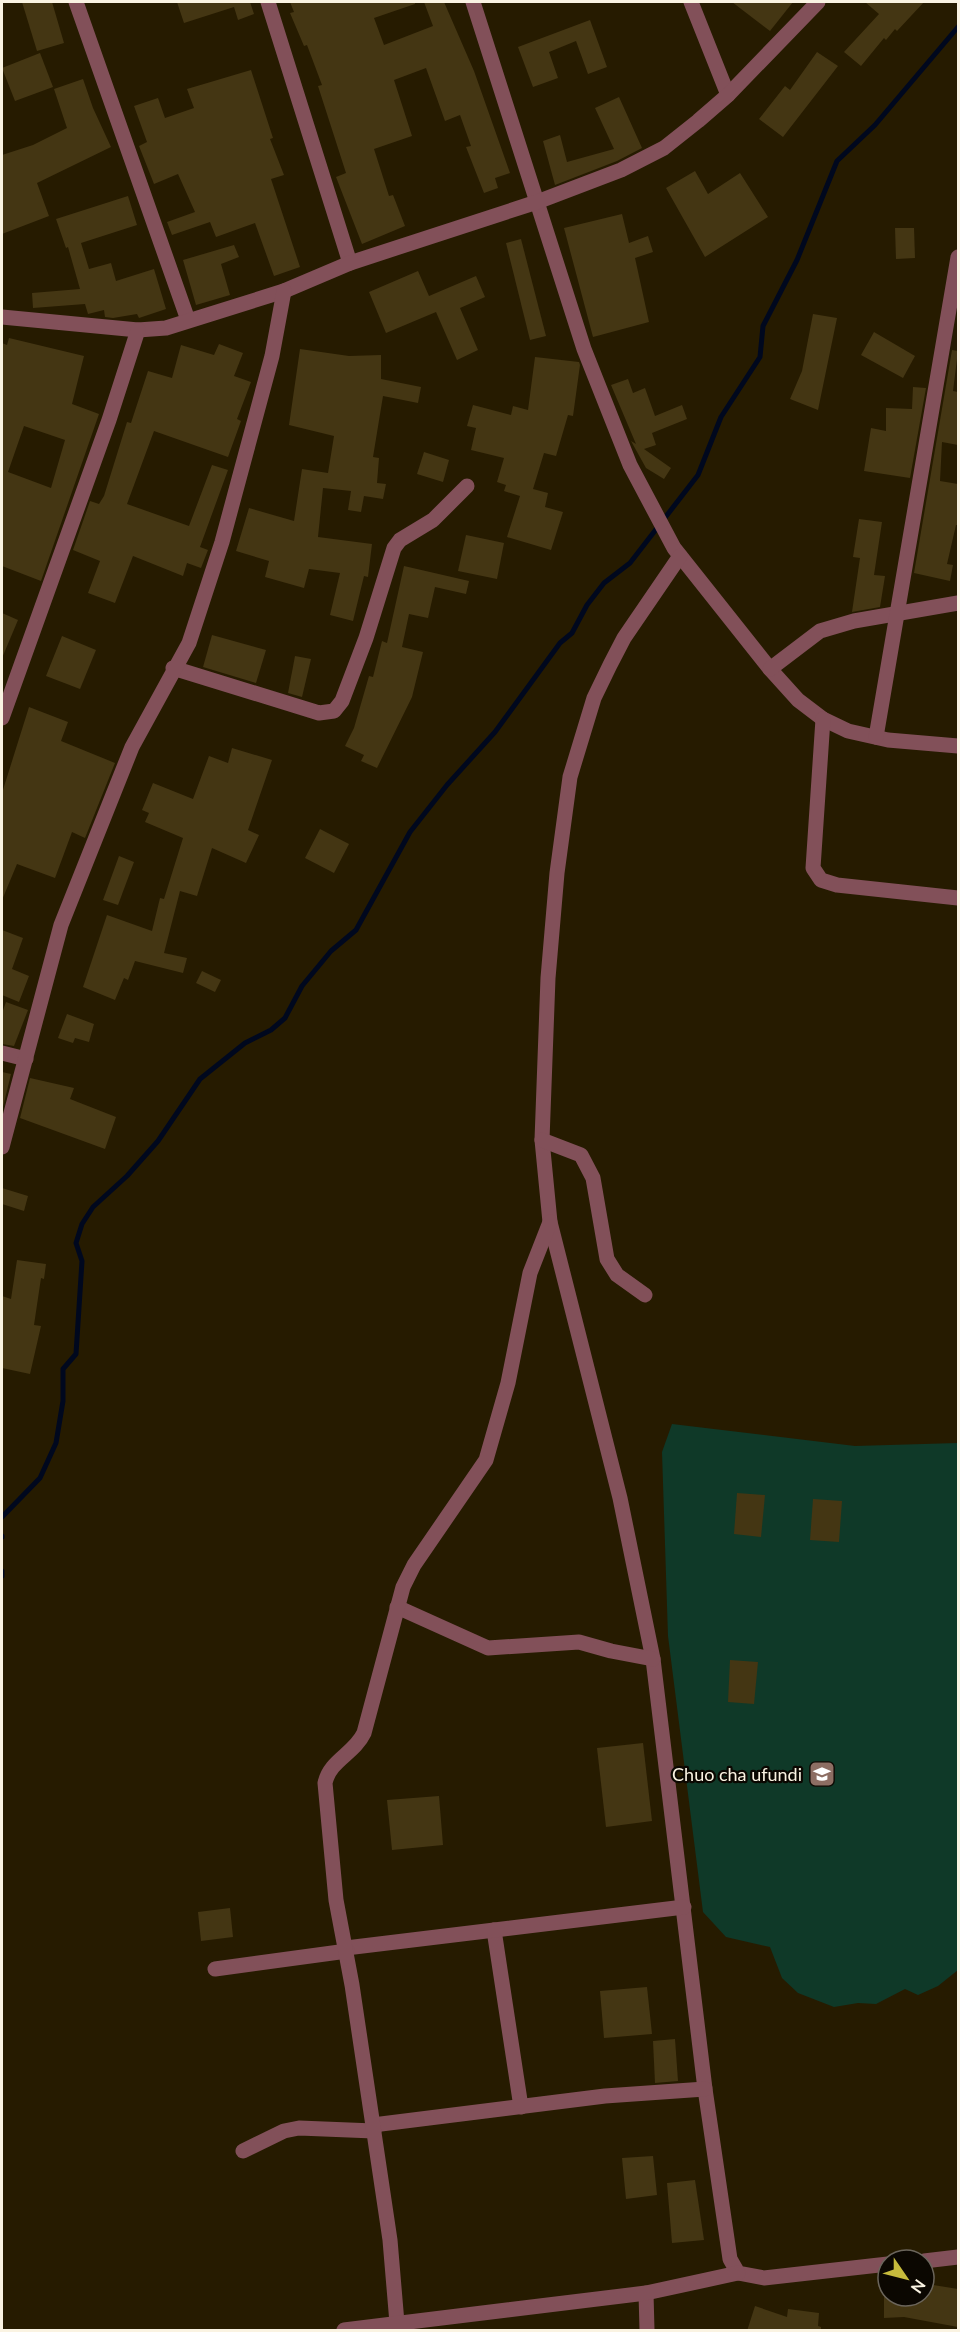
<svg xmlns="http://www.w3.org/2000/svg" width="960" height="2332" font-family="Lato,sans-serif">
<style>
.green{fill:#0f3928}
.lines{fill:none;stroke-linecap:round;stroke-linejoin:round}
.stream{stroke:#00081e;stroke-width:5}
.building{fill:#443613;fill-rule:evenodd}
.minor{stroke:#825059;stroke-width:15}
.labels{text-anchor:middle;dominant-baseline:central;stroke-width:4.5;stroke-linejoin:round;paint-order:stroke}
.poi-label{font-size:18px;fill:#faf3e2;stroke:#0b0701;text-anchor:end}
</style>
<rect width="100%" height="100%" fill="#261b00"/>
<path class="green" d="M672 1424 855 1446 958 1443V1970L938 1986 918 1995 905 1989 876 2004 858 2003 834 2007 798 1993 782 1978 770 1947 726 1937 703 1912 668 1636 662 1452Z"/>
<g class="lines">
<g class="stream">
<path d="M2 1517 40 1478 56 1443 63 1401V1369L76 1354 82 1261 76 1243 82 1224 93 1207 127 1176 158 1141 200 1079 245 1043 271 1030 285 1018 302 986 331 951 356 930 410 832 447 785 495 732 560 643 572 633 587 605 604 583 630 563 698 475 721 417 760 357 763 326 797 260 837 161 875 125 958 27"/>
<path d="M2 1536V1537"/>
<path d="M2 1571V1576"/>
</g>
</g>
<g class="building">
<path d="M22 2H52L64 43 37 51Z"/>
<path d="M177 2H250L254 14 238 20 234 7 184 23Z"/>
<path d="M290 2H415V4L374 18 384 45 433 26 424 2H444L474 71 510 173 495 178 498 188 484 193 466 147 471 146 460 115 445 121 426 68 394 80 412 136 374 149 389 196 393 195 405 226 362 244 336 177 346 173 318 86 322 85 307 45 304 46 290 13 294 12Z"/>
<path d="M732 2H793L770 31Z"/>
<path d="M865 2H924L897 31 895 29 886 40 884 38 861 66 844 52 879 14Z"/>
<path d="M590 20 607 67 588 74 576 41 549 52 558 78 533 87 518 47Z"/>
<path d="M817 52 838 66 783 137 759 119 785 86 790 90Z"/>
<path d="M40 53 53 87 15 101 2 68Z"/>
<path d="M251 70 273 138 270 139 284 175 271 179 300 267 274 276 255 223 216 237 210 222 172 235 167 222 195 212 178 174 154 184 139 146 147 142 134 106 158 98 165 118 194 108 187 89Z"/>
<path d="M83 79 93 108 111 147 37 183 49 216 2 234V155L33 145 67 128 54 89Z"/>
<path d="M619 97 642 148 617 161 555 185 543 141 560 135 567 162 614 149 595 108Z"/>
<path d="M695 171 708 194 740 173 768 217 705 257 666 188Z"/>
<path d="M128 196 137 225 81 243 89 269 111 263 116 281 154 269 166 309 139 318 137 314 113 318 105 317 104 310 88 314 85 304 33 308 32 293 80 289 68 247 66 248 56 219Z"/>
<path d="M622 214 629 243 648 236 653 252 635 258 649 322 593 337 564 228Z"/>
<path d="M895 228H914L915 258 896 259Z"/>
<path d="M521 239 546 336 530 340 506 243Z"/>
<path d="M234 245 239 257 221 264 230 295 196 305 183 260Z"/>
<path d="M418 271 429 296 476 276 485 297 460 308 478 350 457 360 436 312 386 333 369 292Z"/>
<path d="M813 314 837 318 818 410 790 399 802 371Z"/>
<path d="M874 332 915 356 903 378 861 355Z"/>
<path d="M9 338 84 356 72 404 99 414 41 581 2 566V343L7 345ZM24 426 65 440 51 488 8 472Z"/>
<path d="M219 344 243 353 234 376 251 382 237 419 241 421 228 457 154 431 127 504 189 526 212 465 228 470 200 547 208 550 201 568 187 563 183 576 133 556 115 603 88 593 100 561 73 550 90 501 99 504 104 496 127 422 131 423 148 371 172 378 181 345 214 355Z"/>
<path d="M300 349 349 356 381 355V379L421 387 418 403 383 396 373 457 379 458 377 483 386 484 383 499 364 496 361 512 348 510 351 491 323 488 318 537 372 544 368 577 364 576 353 621 330 615 340 573 309 569 304 588 265 577 269 561 236 551 249 508 294 521 302 469 328 473 334 436 289 425Z"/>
<path d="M952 350 958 351 953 391 958 392V445L942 442 940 481 958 484V525H956L947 564 953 565 950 581 914 573Z"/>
<path d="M535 357 579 362 580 365 573 416 568 415 556 456 544 453 533 489 548 493 545 507 563 512 551 550 507 537 520 496 504 491 506 485 497 482 504 458 471 450 476 428 467 426 473 405 511 415 513 406 528 410Z"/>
<path d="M628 379 633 393 645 388 655 416 682 405 687 419 652 433 656 445 644 449 671 468 664 479 646 468 631 441 636 444 611 385Z"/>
<path d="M913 387 926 388 910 478 864 471 871 428 886 431V408L912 409Z"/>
<path d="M424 452 449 460 443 482 417 474Z"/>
<path d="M859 519 882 522 874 575 885 576 880 607 852 612 860 558 853 557Z"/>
<path d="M466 535 504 543 497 579 458 571Z"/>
<path d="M404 566 469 581 466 594 435 587 428 618 409 614 402 647 423 652 412 697 377 768 361 761 364 755 345 746 354 728 369 676 373 677 382 641 387 643Z"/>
<path d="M2 613 18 620 2 658Z"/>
<path d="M212 635 266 650 256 683 203 667Z"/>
<path d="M62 636 96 650 80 689 46 676Z"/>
<path d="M295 656 311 659 302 697 288 693Z"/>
<path d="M29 707 68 722 61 741 115 763 85 838 72 832 55 878 17 864 2 900V793Z"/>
<path d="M232 748 272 760 248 830 259 835 246 863 212 848 197 896 180 891 164 953 187 958 183 973 135 961 128 980 124 978 115 1000 83 987 107 915 152 931 160 898 164 899 183 838 145 822 149 813 142 810 153 783 193 799 209 756 228 763Z"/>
<path d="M320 829 349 844 334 873 305 858Z"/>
<path d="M119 856 134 862 118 905 103 900Z"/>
<path d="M2 930 23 938 12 969 29 976 19 1002 2 995Z"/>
<path d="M202 971 221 980 215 992 196 983Z"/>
<path d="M6 1002 28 1010 14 1046 2 1044V1013Z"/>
<path d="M67 1014 94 1024 89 1042 75 1038 73 1043 58 1038Z"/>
<path d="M2 1072 11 1074 2 1111Z"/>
<path d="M30 1078 74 1088 70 1099 116 1117 105 1149 20 1118Z"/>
<path d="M2 1188 28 1196 24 1211 2 1204Z"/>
<path d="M17 1260 46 1264 44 1279 41 1278 34 1325 41 1326 30 1374 2 1368V1296L11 1299Z"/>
<path d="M737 1493 765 1495 761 1537 734 1534Z"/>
<path d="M813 1499 842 1501 839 1542 810 1540Z"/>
<path d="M730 1660 758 1662 754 1704 728 1702Z"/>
<path d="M643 1743 652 1821 606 1827 597 1748Z"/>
<path d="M439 1796 443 1845 392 1850 387 1800Z"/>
<path d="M230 1908 233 1937 201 1941 198 1912Z"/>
<path d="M647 1987 652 2034 604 2038 600 1991Z"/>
<path d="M675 2039 678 2081 655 2083 653 2041Z"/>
<path d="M653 2156 657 2195 626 2199 622 2158Z"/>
<path d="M695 2180 704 2240 672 2243 667 2183Z"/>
<path d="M927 2284 958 2289V2327L904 2317 884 2318V2296H925Z"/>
<path d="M755 2306 787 2317 788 2309 819 2313 818 2326 821 2327V2331H747Z"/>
</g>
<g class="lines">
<g class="minor">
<path d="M76 2 188 320"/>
<path d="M268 2 350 263"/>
<path d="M473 2 584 349 630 465 674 548 770 669 798 700 823 719 848 731 888 740 958 746"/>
<path d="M691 2 728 95"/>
<path d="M2 317 138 330 166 328 284 291 350 263 537 202 621 170 664 148 698 121 728 95 818 2"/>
<path d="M680 556 624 638 610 665 594 698 570 777 557 873 548 978 542 1140 550 1222 620 1498 653 1659 705 2089 730 2259 738 2273 764 2278 888 2264"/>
<path d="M173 668 319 713 334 711 342 701 366 638 394 548 400 540 433 520 467 486"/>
<path d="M770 669 820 631 854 621 958 603"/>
<path d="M2 718 109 420 138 330"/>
<path d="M823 719 813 868 821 880 837 885 958 898"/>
<path d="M876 737 958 257"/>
<path d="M2 1053 26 1059"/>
<path d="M542 1140 581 1155 593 1178 607 1259 617 1275 645 1295"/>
<path d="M2 1147 61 925 132 747 189 643 222 542 272 356 284 291"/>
<path d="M397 1607 488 1648 579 1642 611 1651 653 1659"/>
<path d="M494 1930 521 2107"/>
<path d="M346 1948 684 1907"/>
<path d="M215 1969 347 1951"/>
<path d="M373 2125 605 2096 705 2089"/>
<path d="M243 2151 284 2131 299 2128 374 2131"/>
<path d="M924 2261 958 2257"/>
<path d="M646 2293 647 2330"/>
<path d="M397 2323 390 2240 352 1985 336 1900 325 1783C330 1760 354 1754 364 1733L403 1587 414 1565 486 1460 508 1383 530 1273 550 1222"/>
<path d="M344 2330 646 2293 738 2273"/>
</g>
</g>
<defs>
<g id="school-square" transform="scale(1.35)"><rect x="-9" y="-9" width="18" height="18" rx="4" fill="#8d6e63" stroke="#0b0701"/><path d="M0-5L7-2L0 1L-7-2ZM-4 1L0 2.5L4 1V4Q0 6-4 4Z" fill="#fff"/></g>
</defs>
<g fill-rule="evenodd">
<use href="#school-square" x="822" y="1774"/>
</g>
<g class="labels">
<g class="poi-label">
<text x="802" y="1774">Chuo cha ufundi</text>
</g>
</g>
<rect width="960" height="2332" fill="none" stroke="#faf3e2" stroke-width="6"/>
<g transform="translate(906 2278) rotate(125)"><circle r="28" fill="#0b0701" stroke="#6b655b" stroke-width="1.5"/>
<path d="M0-4.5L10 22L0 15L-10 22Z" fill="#c7bb3c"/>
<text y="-9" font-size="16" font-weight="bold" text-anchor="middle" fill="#faf3e2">N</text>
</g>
</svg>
